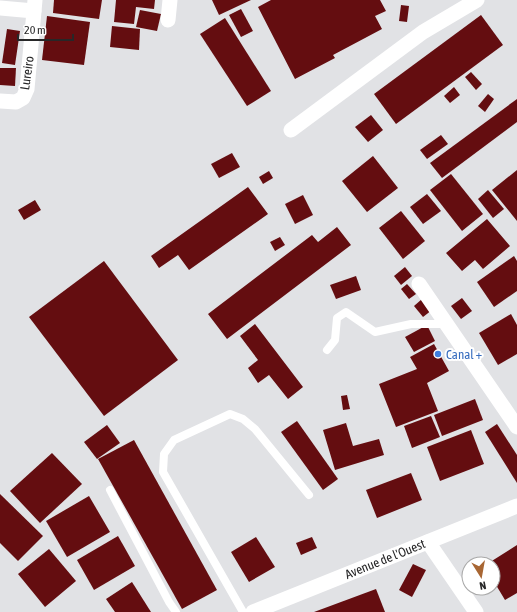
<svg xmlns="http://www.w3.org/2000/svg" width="517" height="612" viewBox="0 0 517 612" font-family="'Asap Condensed',sans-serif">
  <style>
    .building { fill: #640d10 }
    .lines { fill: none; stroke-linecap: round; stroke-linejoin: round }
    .lane { stroke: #fff; stroke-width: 8 }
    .street { stroke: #fff; stroke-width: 15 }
    .shop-dot { fill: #3f7fe0; stroke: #fff; stroke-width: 1.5 }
    .labels { text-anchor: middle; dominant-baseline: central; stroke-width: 4; stroke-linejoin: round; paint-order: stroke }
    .street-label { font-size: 13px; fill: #272728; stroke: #fff }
    .shop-label { font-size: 13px; fill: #366cbe; stroke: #fff; text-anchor: start }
  </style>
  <rect width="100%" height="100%" fill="#e1e2e5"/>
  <g class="building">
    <path d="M 54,0 L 102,0 L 99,19 L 53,13 Z"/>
    <path d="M 116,0 L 155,0 L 154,9 L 136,7 L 134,24 L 114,22 Z"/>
    <path d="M 212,0 L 251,0 L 219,15 Z"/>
    <path d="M 271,0 L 380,0 L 386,11 L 375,16 L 382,29 L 333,55 L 335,58 L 295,79 L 258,7 Z"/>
    <path d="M 401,5 L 409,6 L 407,22 L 399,21 Z"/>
    <path d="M 241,9 L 253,31 L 241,37 L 229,15 Z"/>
    <path d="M 140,10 L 161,14 L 157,31 L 136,27 Z"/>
    <path d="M 481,15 L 503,45 L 396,124 L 374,94 Z"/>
    <path d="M 47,16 L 90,22 L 84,65 L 42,60 Z"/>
    <path d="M 225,18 L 271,91 L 247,106 L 200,34 Z"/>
    <path d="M 112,26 L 140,29 L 139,50 L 110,47 Z"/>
    <path d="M 7,29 L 20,31 L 15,65 L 2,63 Z"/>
    <path d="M 0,68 L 16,68 L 15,86 L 0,85 Z"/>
    <path d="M 471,72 L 482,84 L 476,90 L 465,77 Z"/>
    <path d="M 454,87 L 460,95 L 450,103 L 444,96 Z"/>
    <path d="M 488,94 L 494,99 L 485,112 L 478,106 Z"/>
    <path d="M 517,99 L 517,122 L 442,178 L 430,163 Z"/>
    <path d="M 371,115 L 383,130 L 368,142 L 355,127 Z"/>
    <path d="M 441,135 L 448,144 L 427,159 L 420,150 Z"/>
    <path d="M 232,153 L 240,167 L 219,178 L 211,164 Z"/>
    <path d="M 373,156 L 398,188 L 367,212 L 342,181 Z"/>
    <path d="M 517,170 L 517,221 L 492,190 Z"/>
    <path d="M 269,171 L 273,178 L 263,184 L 259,177 Z"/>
    <path d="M 451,174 L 483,214 L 462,231 L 430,190 Z"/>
    <path d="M 248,187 L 268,214 L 189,270 L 178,255 L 159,268 L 151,256 Z"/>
    <path d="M 488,190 L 504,209 L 493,218 L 478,199 Z"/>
    <path d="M 427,194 L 441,211 L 423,224 L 410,207 Z"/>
    <path d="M 303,195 L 313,215 L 295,224 L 285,204 Z"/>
    <path d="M 35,200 L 41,210 L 24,220 L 18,210 Z"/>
    <path d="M 401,211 L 425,241 L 403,259 L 379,228 Z"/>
    <path d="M 487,219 L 510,246 L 483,269 L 475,260 L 462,271 L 446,253 Z"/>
    <path d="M 337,227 L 351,245 L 227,339 L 208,314 L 312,235 L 318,242 Z"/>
    <path d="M 280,237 L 285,245 L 275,251 L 270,242 Z"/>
    <path d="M 514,256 L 517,261 L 517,291 L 494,307 L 477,282 Z"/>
    <path d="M 104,261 L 178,360 L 104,416 L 29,317 Z"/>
    <path d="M 405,267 L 412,276 L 401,285 L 394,276 Z"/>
    <path d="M 356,276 L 361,290 L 336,299 L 330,285 Z"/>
    <path d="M 407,284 L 416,294 L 409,299 L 401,289 Z"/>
    <path d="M 462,298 L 472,311 L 461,319 L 451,306 Z"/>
    <path d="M 422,299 L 432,310 L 423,317 L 414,306 Z"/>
    <path d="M 511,314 L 517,325 L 517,354 L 498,365 L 479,333 Z"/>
    <path d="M 255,324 L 303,387 L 288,399 L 269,375 L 258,383 L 248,368 L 258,360 L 240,336 Z"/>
    <path d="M 427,325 L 435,341 L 414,352 L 405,337 Z"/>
    <path d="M 434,344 L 449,371 L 427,383 L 438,411 L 396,427 L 379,384 L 417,369 L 410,357 Z"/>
    <path d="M 347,395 L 350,409 L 343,410 L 341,396 Z"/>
    <path d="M 475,399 L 483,420 L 442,436 L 434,415 Z"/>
    <path d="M 431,416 L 440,437 L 412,448 L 404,426 Z"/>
    <path d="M 297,421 L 338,479 L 323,490 L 281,432 Z"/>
    <path d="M 346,423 L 353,446 L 379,439 L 384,455 L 335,470 L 323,430 Z"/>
    <path d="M 497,424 L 517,455 L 517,483 L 485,432 Z"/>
    <path d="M 107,425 L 120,443 L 97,459 L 84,442 Z"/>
    <path d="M 471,430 L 484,464 L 440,481 L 427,447 Z"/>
    <path d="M 134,440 L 217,590 L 182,609 L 98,459 Z"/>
    <path d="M 52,453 L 82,484 L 40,523 L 10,491 Z"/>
    <path d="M 411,473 L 422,500 L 377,518 L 366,490 Z"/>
    <path d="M 0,494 L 43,536 L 18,561 L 0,543 Z"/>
    <path d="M 89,496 L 110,532 L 67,557 L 46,521 Z"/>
    <path d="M 118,536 L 135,566 L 94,590 L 77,560 Z"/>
    <path d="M 256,537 L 275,567 L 249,582 L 231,552 Z"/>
    <path d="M 312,537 L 317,548 L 301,555 L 296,543 Z"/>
    <path d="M 517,545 L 517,593 L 505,600 L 493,580 L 493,564 L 487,564 Z"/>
    <path d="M 49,549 L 76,581 L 45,607 L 18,574 Z"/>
    <path d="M 413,564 L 426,570 L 412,597 L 399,590 Z"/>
    <path d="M 132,582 L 151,612 L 115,612 L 106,599 Z"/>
    <path d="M 376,589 L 385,612 L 314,612 Z"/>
  </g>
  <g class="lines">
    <g class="lane">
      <path d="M 327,350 L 335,340 L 337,318 L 346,312 L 375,332 L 411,324 L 446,324"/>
      <path d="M 110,490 L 169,602 L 176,612"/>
      <path d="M 243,612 L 163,472 L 164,454 L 174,440 L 230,414 L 243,419 L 255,429 L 309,495"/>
    </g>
    <g class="street">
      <path d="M 0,8 L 34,11"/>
      <path d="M 168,20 L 170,0"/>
      <path d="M 0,101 L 16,102 L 23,98 L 27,89 L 35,0"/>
      <path d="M 291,130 L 423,32 L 477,0"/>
      <path d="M 419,284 L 517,427"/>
      <path d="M 428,542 L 476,612"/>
      <path d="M 253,612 L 517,506"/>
    </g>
  </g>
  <circle class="shop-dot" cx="438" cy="354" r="4"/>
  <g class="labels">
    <g class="street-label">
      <text transform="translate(27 73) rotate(-82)">Lureiro</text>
      <text transform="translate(385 559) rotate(-22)">Avenue de l'Ouest</text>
    </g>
    <g class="shop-label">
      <text x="446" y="354">Canal +</text>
    </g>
  </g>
  <g transform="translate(481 576) rotate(169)"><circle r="19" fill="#ffffff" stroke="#a9a9a9"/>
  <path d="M0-3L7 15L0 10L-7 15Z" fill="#a86633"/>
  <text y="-6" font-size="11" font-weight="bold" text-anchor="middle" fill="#272728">N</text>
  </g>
  <path d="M18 34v6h55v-6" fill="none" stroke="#272728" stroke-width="2"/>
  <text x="24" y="34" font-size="12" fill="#272728" stroke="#ffffff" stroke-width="3" paint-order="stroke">20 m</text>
</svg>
